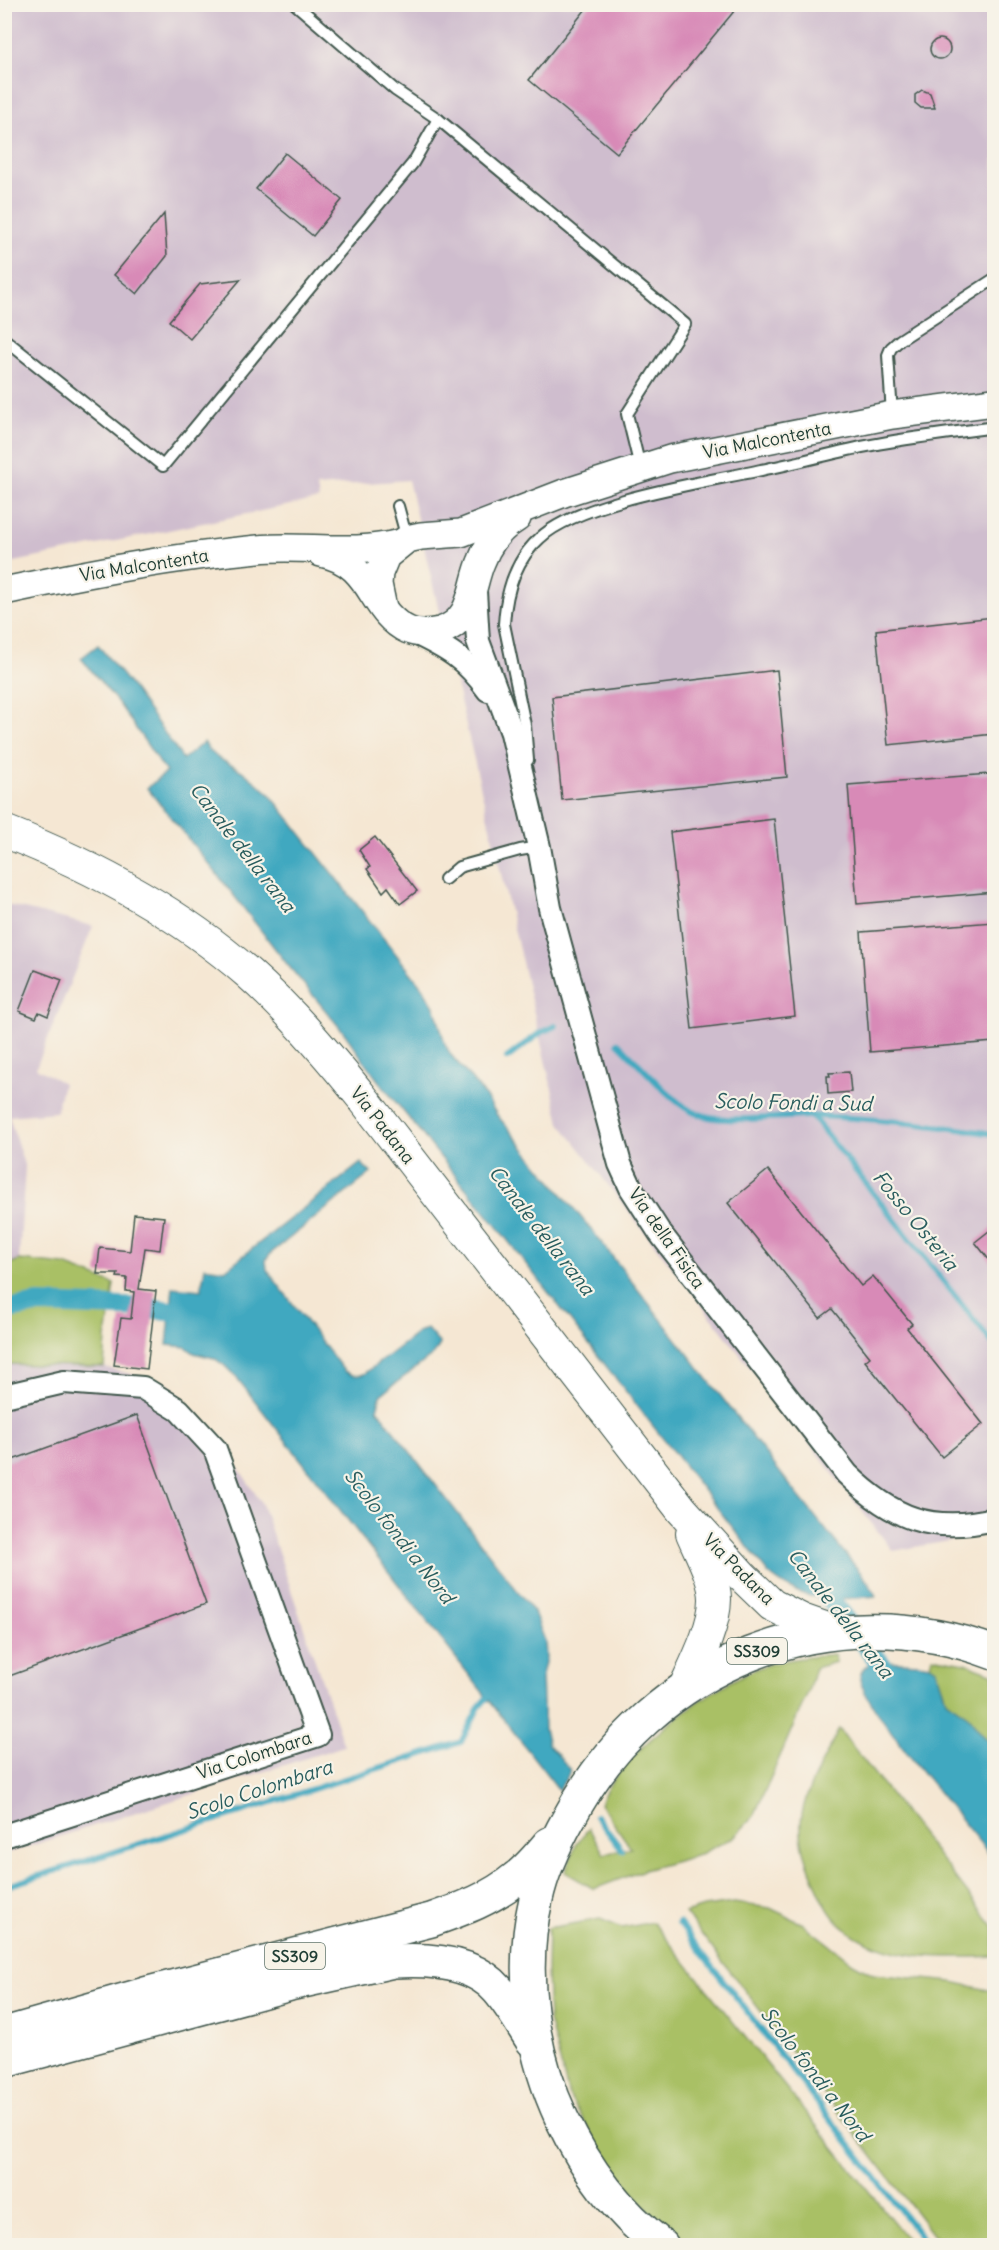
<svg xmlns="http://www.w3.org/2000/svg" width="999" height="2250" viewBox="0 0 999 2250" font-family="Delius,sans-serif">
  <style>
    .industrial { fill: #cfbdce }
    .green { fill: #a9c065; stroke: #647e4c; stroke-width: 1.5 }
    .water { fill: #40a8c0; stroke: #30727a; stroke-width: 1.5 }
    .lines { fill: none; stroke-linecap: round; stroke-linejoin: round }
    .stream { stroke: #40a8c0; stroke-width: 6 }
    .canal { stroke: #40a8c0; stroke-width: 20 }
    .building { fill: #d88ab7 }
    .service-casing { stroke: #3f564c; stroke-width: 14 }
    .minor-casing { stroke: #3f564c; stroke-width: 26 }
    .tertiary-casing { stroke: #3f564c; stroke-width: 30 }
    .secondary-casing { stroke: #3f564c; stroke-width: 34 }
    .primary-casing { stroke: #3f564c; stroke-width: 36 }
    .service { stroke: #fff; stroke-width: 10 }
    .minor { stroke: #fff; stroke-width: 22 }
    .tertiary { stroke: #fff; stroke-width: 27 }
    .secondary { stroke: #fff; stroke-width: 32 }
    .primary { stroke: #fff; stroke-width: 33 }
    .labels { text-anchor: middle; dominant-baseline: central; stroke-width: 4.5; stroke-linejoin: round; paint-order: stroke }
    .shield { fill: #f7f3e8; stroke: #60746a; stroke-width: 1.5 }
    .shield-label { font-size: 16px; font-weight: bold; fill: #1f3d34 }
    .street-label { font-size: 18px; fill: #1f3d34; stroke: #f7f3e8 }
    .water-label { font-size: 20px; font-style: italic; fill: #295d5e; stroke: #f7f3e8 }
  </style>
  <rect width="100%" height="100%" fill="#f7f3e8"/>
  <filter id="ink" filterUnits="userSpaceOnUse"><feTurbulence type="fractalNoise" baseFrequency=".0167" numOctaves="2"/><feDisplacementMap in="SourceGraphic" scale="12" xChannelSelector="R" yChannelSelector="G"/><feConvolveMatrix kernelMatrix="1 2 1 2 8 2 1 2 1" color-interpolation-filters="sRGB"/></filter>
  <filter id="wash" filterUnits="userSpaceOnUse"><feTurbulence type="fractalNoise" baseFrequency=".008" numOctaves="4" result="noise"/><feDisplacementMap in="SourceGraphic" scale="24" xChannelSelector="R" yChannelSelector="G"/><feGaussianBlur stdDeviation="1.35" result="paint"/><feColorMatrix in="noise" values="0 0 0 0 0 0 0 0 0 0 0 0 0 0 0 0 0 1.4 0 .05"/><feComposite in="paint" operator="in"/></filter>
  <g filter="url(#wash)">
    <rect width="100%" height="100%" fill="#f5e7d3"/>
    <g class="industrial">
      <path d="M 5,5 L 994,5 L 994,1533 L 893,1551 L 560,1123 L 408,480 L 317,487 L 319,499 L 5,564 Z"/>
      <path d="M 4,904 L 93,926 L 36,1068 L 63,1083 L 56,1112 L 9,1116 L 25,1168 L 19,1260 L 5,1266 Z"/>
      <path d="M 4,1364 L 104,1367 L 168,1384 L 218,1436 L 262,1504 L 344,1746 L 5,1854 Z"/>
    </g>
    <g class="green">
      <path d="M 19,1260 L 65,1265 L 114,1284 L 106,1338 L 104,1367 L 5,1364 L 5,1266 Z"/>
      <path d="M 834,1654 L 836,1662 L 815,1668 L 808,1692 L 754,1816 L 734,1837 L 699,1855 L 644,1870 L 594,1889 L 565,1872 L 577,1843 L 589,1828 L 604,1854 L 631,1848 L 600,1804 C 616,1755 721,1678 770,1664 C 791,1658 813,1657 834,1654 Z"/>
      <path d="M 932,1657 L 965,1663 L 994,1674 L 994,1749 L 966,1714 L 946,1700 L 936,1669 L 930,1665 Z"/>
      <path d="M 839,1729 L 994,1927 L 994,1956 C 943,1958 874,1962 835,1919 C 826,1908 819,1893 814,1879 C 807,1862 799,1841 801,1822 C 804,1790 825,1758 839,1729 Z"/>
      <path d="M 734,1903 L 770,1908 L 803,1924 L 853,1963 L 873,1974 L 952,1982 L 994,1991 L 994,2245 L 941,2245 L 685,1913 L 704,1907 Z"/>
      <path d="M 600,1919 L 622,1928 L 653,1922 L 912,2245 L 690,2245 L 651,2214 L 606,2160 L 569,2096 L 549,2020 L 547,1973 L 548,1928 Z"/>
    </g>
    <g class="water">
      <path d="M 98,645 L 134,690 L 183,759 L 204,742 L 209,750 L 218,758 L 242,771 L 268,792 L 422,987 L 435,1008 L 445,1044 L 451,1055 L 484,1094 L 497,1115 L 594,1233 L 793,1489 L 868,1582 L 876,1596 C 833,1600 804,1604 769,1574 L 494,1223 L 377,1079 L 345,1034 L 287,964 L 221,879 L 147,788 L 166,772 L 119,704 L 81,658 Z"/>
      <path d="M 361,1163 L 371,1173 L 270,1254 L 266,1260 L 267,1270 L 344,1371 C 351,1375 356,1377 364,1374 L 420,1331 L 427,1329 L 440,1344 L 434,1354 L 383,1393 L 380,1398 L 377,1409 L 534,1612 L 545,1641 L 546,1658 L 542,1675 L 544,1729 L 548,1744 L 571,1770 L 559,1790 L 237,1378 L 225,1366 L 214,1358 L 194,1353 L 186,1347 L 167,1345 L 173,1287 L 201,1290 L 205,1267 L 225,1270 Z"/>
      <path d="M 884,1661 L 918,1663 L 930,1665 L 936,1669 L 946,1700 L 966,1714 L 994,1749 L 994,1860 C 974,1834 858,1700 860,1678 C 861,1665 873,1663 884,1661 Z"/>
    </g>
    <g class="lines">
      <g class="stream">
        <path d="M 618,1043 C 637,1061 670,1100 691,1111 C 722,1127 778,1115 813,1116 C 874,1118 934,1125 994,1134"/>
        <path d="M 507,1058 L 540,1033 L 555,1026"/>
        <path d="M 812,1116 L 994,1345"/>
        <path d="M 596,1816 L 622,1850"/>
        <path d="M 4,1887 L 461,1742 L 479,1707 L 491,1693"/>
        <path d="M 679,1923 L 928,2246"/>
      </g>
      <g class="canal">
        <path d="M 4,1310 L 38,1304 L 149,1308 L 197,1315"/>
        <path d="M 815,1580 L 895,1682"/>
      </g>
    </g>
    <g id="blocks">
      <g class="building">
        <path d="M 590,4 L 740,4 L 617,153 L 529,80 Z"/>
        <circle cx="940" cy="49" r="10"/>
        <path d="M 922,90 L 930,93 L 935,108 L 921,108 L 915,103 L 915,95 Z"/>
        <path d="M 285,153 L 342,200 L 313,236 L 256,189 Z"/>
        <path d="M 164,214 L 167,256 L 137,294 L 114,275 Z"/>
        <path d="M 241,279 L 190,339 L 169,321 L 200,284 Z"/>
        <path d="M 994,617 L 994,734 L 888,745 L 876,630 Z"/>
        <path d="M 777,670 L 787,777 L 562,800 L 552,697 Z"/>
        <path d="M 989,774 L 994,840 L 994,892 L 857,904 L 848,785 Z"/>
        <path d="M 774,819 L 795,1016 L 692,1029 L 670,832 Z"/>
        <path d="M 375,837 L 417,891 L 400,904 L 388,887 L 383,892 L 367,869 L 370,867 L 359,850 Z"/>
        <path d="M 994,922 L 994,1042 L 870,1052 L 861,932 Z"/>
        <path d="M 35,970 L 62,980 L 48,1016 L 39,1012 L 36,1018 L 19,1011 Z"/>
        <path d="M 849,1072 L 851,1092 L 828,1094 L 827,1076 L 830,1076 L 829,1073 Z"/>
        <path d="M 768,1170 L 861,1286 L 873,1276 L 912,1324 L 907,1328 L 983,1424 L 942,1457 L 865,1361 L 870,1357 L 832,1309 L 820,1318 L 728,1203 Z"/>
        <path d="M 134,1214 L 164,1217 L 160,1250 L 145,1248 L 139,1289 L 156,1291 L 147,1369 L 114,1365 L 121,1318 L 131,1319 L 134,1292 L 126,1291 L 127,1278 L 117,1277 L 118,1274 L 97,1274 L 100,1248 L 130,1251 Z"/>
        <path d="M 994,1227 L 994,1266 L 975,1242 Z"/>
        <path d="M 137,1415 L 206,1604 L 4,1678 L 4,1463 Z"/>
      </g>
    </g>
  </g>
  <g filter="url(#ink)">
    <use href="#blocks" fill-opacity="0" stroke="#3f564c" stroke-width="1.5"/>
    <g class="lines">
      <defs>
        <g id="service">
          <path d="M 295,4 L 395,90 L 438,119 L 685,324 L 627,414 L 640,467"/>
          <path d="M 4,339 L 163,466 L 413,163 L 438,119"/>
          <path d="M 892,414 L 888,355 L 891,348 L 900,340 L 994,279"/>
          <path d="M 398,506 L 407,539"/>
          <path d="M 528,760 L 525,725 L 504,624 C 506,591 515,560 540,538 C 579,501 706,482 761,470 C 798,463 835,452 872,445 C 913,437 954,433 994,427"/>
          <path d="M 445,879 L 459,867 L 520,850 L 539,847"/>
        </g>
        <g id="minor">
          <path d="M 475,591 L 478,641 L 512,733 L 539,847 L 550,908 L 620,1164 L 631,1188 L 660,1233 L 847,1474 C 892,1518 931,1534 994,1519"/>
          <path d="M 413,632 C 447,648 466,659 488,690"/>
          <path d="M 4,1396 L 64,1382 L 143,1388 L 179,1410 L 215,1449 L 318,1735 L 4,1836"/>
        </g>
        <g id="tertiary">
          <path d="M 321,553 C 374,563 369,612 408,630 C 417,634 430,633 440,631 C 474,621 470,586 482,560 C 489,542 500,528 517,518"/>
          <path d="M 4,591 C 89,573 172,557 258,549 C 305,545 354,555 400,543"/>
          <path d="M 383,608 L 378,584 L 379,573 L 386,556 L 407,539 L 421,536 L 461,533 L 564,493 L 670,459 L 892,415 L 994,402"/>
        </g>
        <g id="secondary">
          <path d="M 4,831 C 93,866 176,910 248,973 C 291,1011 329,1056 365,1101 L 682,1510 L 742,1576 L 772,1605 L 802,1620 L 836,1632"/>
          <path d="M 685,1687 C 696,1663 715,1626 715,1599 C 715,1579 700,1552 692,1533"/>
        </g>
        <g id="primary">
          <path d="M 4,2034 L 145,1994 L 431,1920 C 462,1909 491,1899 516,1878 C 528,1869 539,1856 549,1844"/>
          <path d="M 4,2061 L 290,1984 L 394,1961 C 428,1959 474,1961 498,1990 C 511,2005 521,2023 532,2040"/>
          <path d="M 662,2246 C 619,2213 585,2168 562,2119 C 531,2053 519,1972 536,1899 C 542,1871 555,1843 569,1818 C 650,1663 830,1591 994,1653"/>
        </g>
      </defs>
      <use href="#service" class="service-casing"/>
      <use href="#minor" class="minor-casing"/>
      <use href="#tertiary" class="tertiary-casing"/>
      <use href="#secondary" class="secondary-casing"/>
      <use href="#primary" class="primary-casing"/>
      <use href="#service" class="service"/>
      <use href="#minor" class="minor"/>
      <use href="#tertiary" class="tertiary"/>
      <use href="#secondary" class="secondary"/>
      <use href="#primary" class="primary"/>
    </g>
  </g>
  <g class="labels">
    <g class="shield">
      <rect x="727" y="1638" width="60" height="26" rx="4.5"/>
      <rect x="265" y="1943" width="60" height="26" rx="4.5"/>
    </g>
    <g class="shield-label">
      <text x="757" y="1651">SS309</text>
      <text x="295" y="1956">SS309</text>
    </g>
    <g class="street-label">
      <text transform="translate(767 440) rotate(-11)">Via Malcontenta</text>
      <text transform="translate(144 565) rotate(-9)">Via Malcontenta</text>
      <text transform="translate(383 1125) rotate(52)">Via Padana</text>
      <text transform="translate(667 1238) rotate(55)">Via della Fisica</text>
      <text transform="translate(739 1569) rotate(45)">Via Padana</text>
      <text transform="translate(254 1755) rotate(-18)">Via Colombara</text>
    </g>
    <g class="water-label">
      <text transform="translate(243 847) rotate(52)">Canale della rana</text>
      <text transform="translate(793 1102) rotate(1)">Scolo Fondi a Sud</text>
      <text transform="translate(916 1220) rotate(51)">Fosso Osteria</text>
      <text transform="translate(542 1230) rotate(52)">Canale della rana</text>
      <text transform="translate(400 1536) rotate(52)">Scolo fondi a Nord</text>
      <text transform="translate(841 1613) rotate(52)">Canale della rana</text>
      <text transform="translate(259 1789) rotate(-18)">Scolo Colombara</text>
      <text transform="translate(816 2074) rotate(52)">Scolo fondi a Nord</text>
    </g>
  </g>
  <rect width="999" height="2250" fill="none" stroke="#f7f3e8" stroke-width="24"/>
</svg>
